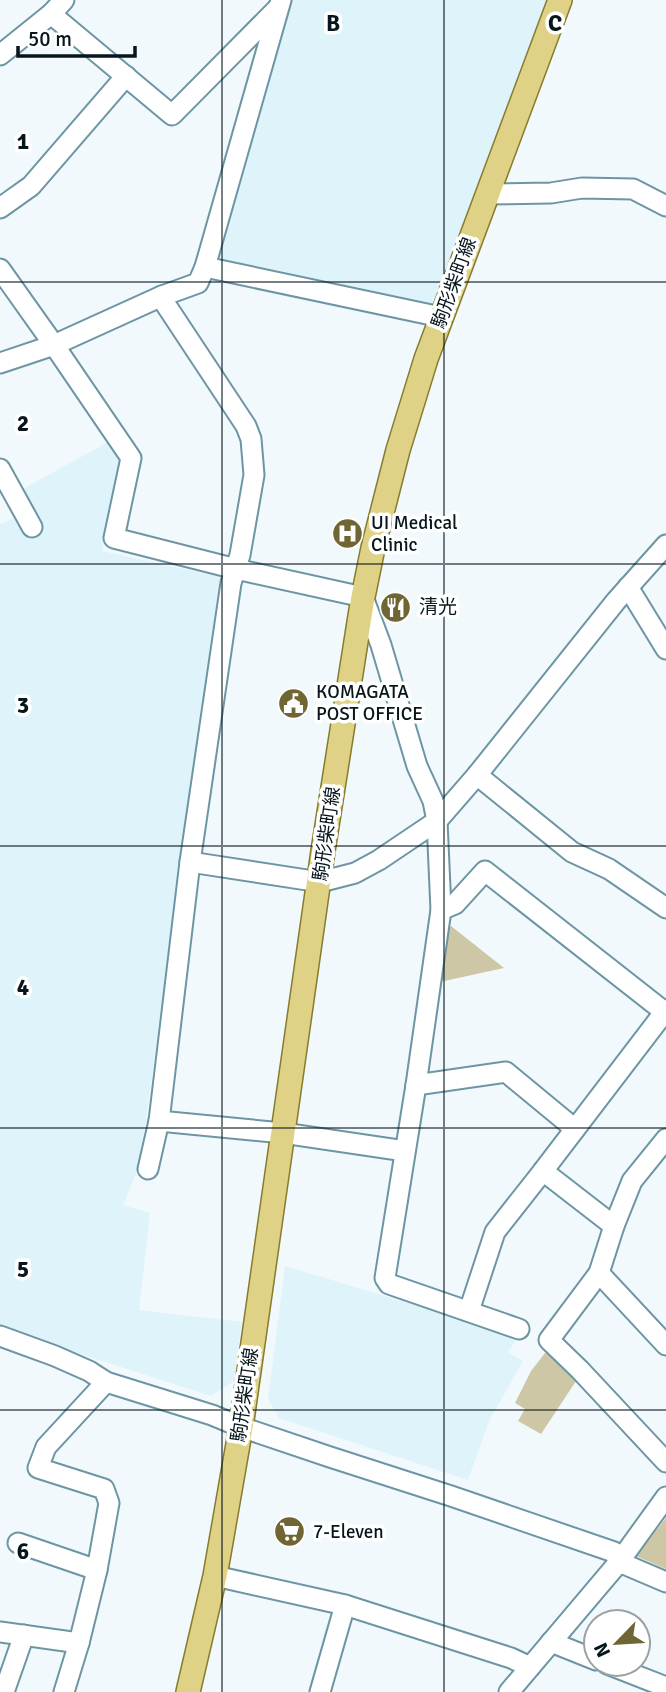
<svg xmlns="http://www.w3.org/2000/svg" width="666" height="1692" viewBox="0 0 666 1692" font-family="Signika,'Noto Sans JP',sans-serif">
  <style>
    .built { fill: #dff3fb }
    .green { fill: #cec7a5 }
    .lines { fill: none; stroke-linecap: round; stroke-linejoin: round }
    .minor-casing { stroke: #6d95a4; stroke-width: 23 }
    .major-casing { stroke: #857c2d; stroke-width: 26 }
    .minor { stroke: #fff; stroke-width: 19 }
    .major { stroke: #dfd186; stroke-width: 23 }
    .grid { fill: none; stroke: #06161c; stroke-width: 2; stroke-opacity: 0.55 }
    .labels { text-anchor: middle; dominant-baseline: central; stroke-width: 7; stroke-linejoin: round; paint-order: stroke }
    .street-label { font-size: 19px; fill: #06161c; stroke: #fff }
    .poi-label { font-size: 19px; fill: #06161c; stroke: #fff; text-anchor: start }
    .grid-label { font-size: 23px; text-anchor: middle; font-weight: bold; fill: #06161c; stroke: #fff; stroke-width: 7; stroke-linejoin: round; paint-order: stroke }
  </style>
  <rect width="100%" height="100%" fill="#f1f9fd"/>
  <g class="built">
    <path d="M 285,0 L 548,0 L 433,306 L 226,266 L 214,247 Z"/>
    <path d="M 110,441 L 121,463 L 102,551 L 220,577 L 224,585 L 191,775 L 146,1121 L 137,1171 L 123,1205 L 150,1213 L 139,1310 L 242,1322 L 234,1381 L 211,1396 L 0,1328 L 0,524 L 31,512 L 19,491 Z"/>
    <path d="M 285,1266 L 519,1336 L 508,1352 L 523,1361 L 489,1421 L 468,1480 L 279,1418 L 268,1399 Z"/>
  </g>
  <g class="green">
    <path d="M 451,926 L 504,968 L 435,983 L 443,932 Z"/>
    <path d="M 554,1352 L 578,1378 L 541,1434 L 518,1421 L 525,1409 L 515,1403 L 531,1371 L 545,1353 Z"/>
    <path d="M 666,1518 L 666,1569 L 636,1556 Z"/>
  </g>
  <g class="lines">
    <defs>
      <g id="minor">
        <path d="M 51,14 L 172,115 L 277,9"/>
        <path d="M 0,55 L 51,14 L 64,0"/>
        <path d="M 487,194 L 551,193 L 582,188 L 633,189 L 666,206"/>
        <path d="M 0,208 L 31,186 L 126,76"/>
        <path d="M 205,267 L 441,317"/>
        <path d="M 0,269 L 54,345 L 131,458 L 114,538 L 236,569 L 363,597 L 381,645 L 417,766 L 433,801 L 437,821 L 441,910 L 416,1085 L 385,1278 L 389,1284 L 519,1329"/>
        <path d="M 0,363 L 54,345 L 162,296 L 198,283 L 205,267 L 281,0"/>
        <path d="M 0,469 L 32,527"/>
        <path d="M 628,587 L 666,649"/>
        <path d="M 477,775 L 572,852 L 609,869 L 666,908"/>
        <path d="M 190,862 L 320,882 L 355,873 L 379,860 L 437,821 L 477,775 L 616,601 L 666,545"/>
        <path d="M 441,910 L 455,904 L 485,871 L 666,1013"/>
        <path d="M 416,1085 L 506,1072 L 575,1129"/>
        <path d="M 159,1121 L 283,1133 L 405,1151"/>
        <path d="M 666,1139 L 632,1181 L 614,1226 L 599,1273 L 549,1340 L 580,1370 L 666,1462"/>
        <path d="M 148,1169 L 159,1121 L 190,862 L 231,583 L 240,555 L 254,475 L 251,439 L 246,426 L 166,305 L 162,296"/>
        <path d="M 543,1171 L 666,1010"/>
        <path d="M 599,1273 L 666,1345"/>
        <path d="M 469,1311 L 495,1232 L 543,1171 L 614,1226"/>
        <path d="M 0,1336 L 55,1356 L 89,1371 L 106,1382 L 212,1415 L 241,1427 L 330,1457 L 451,1496 L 614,1552 L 619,1562 L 666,1582"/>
        <path d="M 18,1543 L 97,1570"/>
        <path d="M 215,1576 L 345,1605 L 511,1658 L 530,1667"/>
        <path d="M 0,1632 L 79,1643 L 64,1692"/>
        <path d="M 551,1642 L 596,1660"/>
        <path d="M 79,1643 L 97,1570 L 109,1503 L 104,1489 L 38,1468 L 46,1447 L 106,1382"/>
        <path d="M 607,1664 L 666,1687"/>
        <path d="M 4,1692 L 24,1635"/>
        <path d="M 320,1692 L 345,1605"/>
        <path d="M 509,1692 L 619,1562 L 666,1497"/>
      </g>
      <path id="major" d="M 188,1692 L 215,1576 L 241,1427 L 323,851 L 363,597 L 373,548 L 398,450 L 426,359 L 560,0"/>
    </defs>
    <use href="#minor" class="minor-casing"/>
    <use href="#major" class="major-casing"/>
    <use href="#minor" class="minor"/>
    <use href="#major" class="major"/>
  </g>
  <path class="grid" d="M 222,0 L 222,1692M 444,0 L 444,1692M 0,282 L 666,282M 0,564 L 666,564M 0,846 L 666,846M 0,1128 L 666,1128M 0,1410 L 666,1410"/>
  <defs>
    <symbol id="hospital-disc" viewBox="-11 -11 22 22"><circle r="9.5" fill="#706633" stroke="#fff"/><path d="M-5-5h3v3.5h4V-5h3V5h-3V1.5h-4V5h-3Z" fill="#fff"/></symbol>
    <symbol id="restaurant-disc" viewBox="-11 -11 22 22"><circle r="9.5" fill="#706633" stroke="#fff"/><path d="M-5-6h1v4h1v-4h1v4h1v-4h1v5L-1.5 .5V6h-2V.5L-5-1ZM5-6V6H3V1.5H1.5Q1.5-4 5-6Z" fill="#fff"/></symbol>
    <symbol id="civic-disc" viewBox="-11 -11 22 22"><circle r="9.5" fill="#706633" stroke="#fff"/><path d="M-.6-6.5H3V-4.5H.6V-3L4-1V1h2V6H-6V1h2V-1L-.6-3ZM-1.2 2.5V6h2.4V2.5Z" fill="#fff"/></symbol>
    <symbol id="supermarket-disc" viewBox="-11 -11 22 22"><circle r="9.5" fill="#706633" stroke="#fff"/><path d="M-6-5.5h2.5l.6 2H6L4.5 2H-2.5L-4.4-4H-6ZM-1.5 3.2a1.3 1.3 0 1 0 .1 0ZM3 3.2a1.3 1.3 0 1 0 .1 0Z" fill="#fff"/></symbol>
  </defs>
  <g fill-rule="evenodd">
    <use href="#hospital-disc" x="330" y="516" width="35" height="35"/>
    <use href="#restaurant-disc" x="378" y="590" width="35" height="35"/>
    <use href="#civic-disc" x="276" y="686" width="35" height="35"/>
    <use href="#supermarket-disc" x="272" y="1514" width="35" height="35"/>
  </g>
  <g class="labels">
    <g class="street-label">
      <text transform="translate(454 283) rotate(-70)">駒形柴町線</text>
      <text transform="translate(327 834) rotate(-82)">駒形柴町線</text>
      <text transform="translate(245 1395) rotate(-82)">駒形柴町線</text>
    </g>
    <g class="poi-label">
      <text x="371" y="523">UI Medical<tspan x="371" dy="22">Clinic</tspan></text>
      <text x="419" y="607">清光</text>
      <text x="316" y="692">KOMAGATA<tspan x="316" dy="22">POST OFFICE</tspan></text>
      <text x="313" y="1532">7-Eleven</text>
    </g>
  </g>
  <g class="grid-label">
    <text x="333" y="31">B</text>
    <text x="555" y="31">C</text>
    <text x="23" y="149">1</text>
    <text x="23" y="431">2</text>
    <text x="23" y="713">3</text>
    <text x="23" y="995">4</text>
    <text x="23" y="1277">5</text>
    <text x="23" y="1559">6</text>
  </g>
  <g transform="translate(617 1643) rotate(245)"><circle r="33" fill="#ffffff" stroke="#9ba2a4" stroke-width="2"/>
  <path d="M0-5L12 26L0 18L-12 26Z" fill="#706633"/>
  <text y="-10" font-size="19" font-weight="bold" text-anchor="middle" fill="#06161c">N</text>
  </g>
  <path d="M18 46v10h117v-10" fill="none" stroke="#06161c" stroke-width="3.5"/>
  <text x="28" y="46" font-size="21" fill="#06161c" stroke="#ffffff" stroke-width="5" paint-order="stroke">50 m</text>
</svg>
